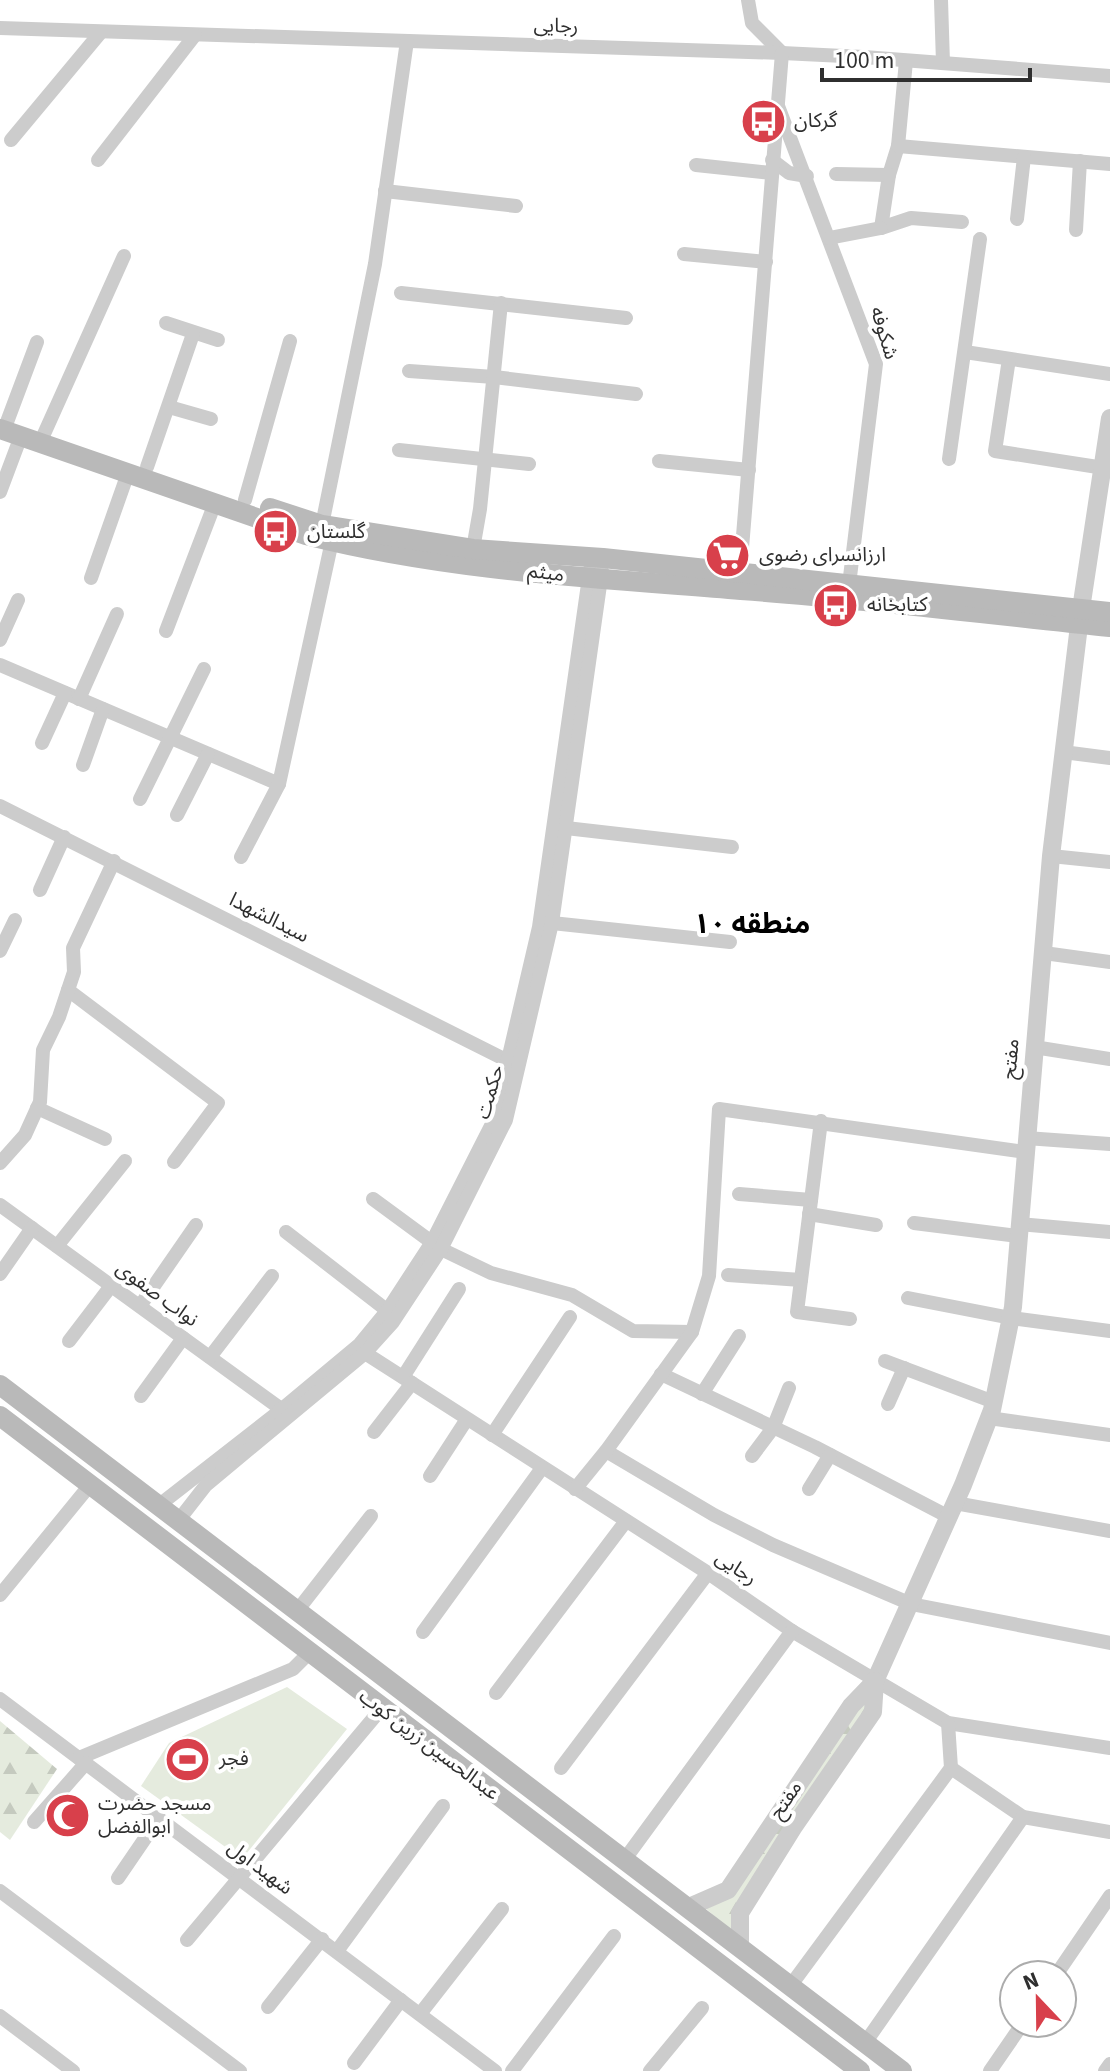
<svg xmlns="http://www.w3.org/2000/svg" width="1110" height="2071" viewBox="0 0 1110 2071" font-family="'Source Sans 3','Noto Sans Arabic',sans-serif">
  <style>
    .green { fill: #e5ebde }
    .forest { fill: url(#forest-firs) }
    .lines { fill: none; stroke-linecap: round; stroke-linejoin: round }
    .minor { stroke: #ccc; stroke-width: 14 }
    .tertiary { stroke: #ccc; stroke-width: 18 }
    .secondary { stroke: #b9b9b9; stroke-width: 20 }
    .labels { text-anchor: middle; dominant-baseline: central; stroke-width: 8; stroke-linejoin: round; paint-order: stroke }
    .street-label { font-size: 20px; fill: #2f2f2f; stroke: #fff }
    .poi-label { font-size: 20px; fill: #2f2f2f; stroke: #fff; text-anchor: start }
    .district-label { font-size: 28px; font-weight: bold; fill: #000; stroke: #fff }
  </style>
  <defs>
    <pattern id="forest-firs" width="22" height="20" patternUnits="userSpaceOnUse" patternTransform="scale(2)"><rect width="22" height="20" fill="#e5ebde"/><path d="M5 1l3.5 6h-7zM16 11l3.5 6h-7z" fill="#c5cabf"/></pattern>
  </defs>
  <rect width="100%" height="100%" fill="#fff"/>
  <path class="green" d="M 287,1687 L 347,1729 L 242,1859 L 141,1786 L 169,1743 Z"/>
  <g class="forest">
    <path d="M 869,1693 L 869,1710 L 732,1932 L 704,1907 Z"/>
    <path d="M 0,1721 L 57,1769 L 10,1840 L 0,1832 Z"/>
  </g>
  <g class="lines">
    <g class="minor">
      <path d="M 748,0 L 752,23 L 782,53"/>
      <path d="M 941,0 L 943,63"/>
      <path d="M 0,28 L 782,53 L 864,57 L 1110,76"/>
      <path d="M 906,61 L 898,146 L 889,175 L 881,228 L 911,218 L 962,222"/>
      <path d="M 778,106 L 876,364 L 849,585"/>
      <path d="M 11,140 L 101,32"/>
      <path d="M 898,146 L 1110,164"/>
      <path d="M 98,160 L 195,35"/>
      <path d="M 772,160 L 789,173 L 807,176"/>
      <path d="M 696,165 L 771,173"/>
      <path d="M 836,174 L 889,175"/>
      <path d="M 385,191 L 516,206"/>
      <path d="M 1017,219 L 1024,157"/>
      <path d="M 1076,230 L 1080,161"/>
      <path d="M 829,238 L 881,228"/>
      <path d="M 684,254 L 766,262"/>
      <path d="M 401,293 L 626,318"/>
      <path d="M 166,323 L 218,340"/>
      <path d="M 965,352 L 1110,374"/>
      <path d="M 1009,359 L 995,451 L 1104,468"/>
      <path d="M 409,371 L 494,377 L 636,394"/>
      <path d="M 169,407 L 211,419"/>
      <path d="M 7,422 L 37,342"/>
      <path d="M 44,434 L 124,256"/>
      <path d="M 399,450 L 529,464"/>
      <path d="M 949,459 L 980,239"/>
      <path d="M 659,461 L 749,470"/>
      <path d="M 147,467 L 193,334"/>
      <path d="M 0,492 L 21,436"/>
      <path d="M 245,500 L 290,341"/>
      <path d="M 322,525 L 375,264 L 407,41"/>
      <path d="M 473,549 L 480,509 L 501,303"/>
      <path d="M 740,573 L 782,53"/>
      <path d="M 91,578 L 128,473"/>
      <path d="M 166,631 L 215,503"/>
      <path d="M 0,640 L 18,600"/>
      <path d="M 0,665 L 279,784"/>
      <path d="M 79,699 L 117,614"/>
      <path d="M 42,743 L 65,693"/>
      <path d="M 1063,752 L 1110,758"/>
      <path d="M 83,765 L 103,709"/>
      <path d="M 140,799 L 204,669"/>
      <path d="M 0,806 L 514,1064"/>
      <path d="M 177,815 L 208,754"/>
      <path d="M 566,828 L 732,847"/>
      <path d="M 1051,856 L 1110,862"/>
      <path d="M 241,857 L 279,784 L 332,541"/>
      <path d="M 40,890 L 64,837"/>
      <path d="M 552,923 L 730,942"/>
      <path d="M 0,951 L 15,920"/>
      <path d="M 1044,953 L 1110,962"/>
      <path d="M 68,990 L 218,1103 L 174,1162"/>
      <path d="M 1034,1047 L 1110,1059"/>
      <path d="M 37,1108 L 105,1139"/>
      <path d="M 821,1121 L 797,1312 L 850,1319"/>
      <path d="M 1026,1138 L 1110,1144"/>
      <path d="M 0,1163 L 25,1135 L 40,1102 L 43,1050 L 59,1017 L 74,972 L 73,948 L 114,861"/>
      <path d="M 739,1194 L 811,1200"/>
      <path d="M 373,1199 L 441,1249 L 491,1273 L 572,1295 L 633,1331 L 692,1332"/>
      <path d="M 0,1205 L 288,1414"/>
      <path d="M 809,1214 L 876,1225"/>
      <path d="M 914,1223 L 1018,1236"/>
      <path d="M 1019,1224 L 1110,1232"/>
      <path d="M 286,1232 L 393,1315"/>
      <path d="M 57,1246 L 125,1161"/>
      <path d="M 0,1274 L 32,1228"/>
      <path d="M 728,1275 L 801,1280"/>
      <path d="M 908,1298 L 1011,1318 L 1110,1331"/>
      <path d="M 140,1306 L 196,1225"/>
      <path d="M 69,1341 L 111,1286"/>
      <path d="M 365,1353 L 708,1573 L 792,1631 L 948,1723 L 1110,1748"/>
      <path d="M 210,1357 L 272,1276"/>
      <path d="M 885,1361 L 994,1402"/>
      <path d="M 661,1374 L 815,1447 L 949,1517"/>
      <path d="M 403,1377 L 459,1289"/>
      <path d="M 702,1394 L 739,1336"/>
      <path d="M 141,1396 L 183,1338"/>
      <path d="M 888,1404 L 904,1368"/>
      <path d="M 989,1418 L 1110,1435"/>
      <path d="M 374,1432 L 412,1383"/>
      <path d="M 492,1435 L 570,1317"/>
      <path d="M 606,1451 L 714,1515 L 773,1545 L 911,1604 L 1110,1643"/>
      <path d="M 752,1456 L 773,1428 L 789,1388"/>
      <path d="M 430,1476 L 467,1419"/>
      <path d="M 575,1489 L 606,1451 L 692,1332 L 709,1276 L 719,1109 L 1025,1152"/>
      <path d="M 809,1489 L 830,1455"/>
      <path d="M 955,1503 L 1110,1531"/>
      <path d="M 158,1506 L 281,1410 L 359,1345 L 387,1311 L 432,1242 L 494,1120 L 539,927 L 590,570"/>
      <path d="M 178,1521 L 206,1485 L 365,1353 L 393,1322 L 441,1249 L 506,1120 L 552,923 L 602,571"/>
      <path d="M 0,1595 L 90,1485"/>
      <path d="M 297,1611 L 371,1516"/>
      <path d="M 423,1632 L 542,1468"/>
      <path d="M 496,1693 L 626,1521"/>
      <path d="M 0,1699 L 495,2071"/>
      <path d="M 79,1758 L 293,1669 L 309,1653"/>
      <path d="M 561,1768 L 708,1573"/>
      <path d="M 951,1768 L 1023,1817 L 1110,1832"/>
      <path d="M 34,1822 L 86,1763"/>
      <path d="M 625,1859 L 792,1631"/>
      <path d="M 118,1878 L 159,1818"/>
      <path d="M 0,1891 L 240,2071"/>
      <path d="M 187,1940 L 382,1708"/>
      <path d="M 337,1951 L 443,1806"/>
      <path d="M 1056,1975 L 1110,1896"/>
      <path d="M 791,1985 L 951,1768 L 948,1723"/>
      <path d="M 268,2007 L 322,1939"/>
      <path d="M 420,2014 L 502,1909"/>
      <path d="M 0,2016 L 73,2071"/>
      <path d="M 865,2043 L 1023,1817"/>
      <path d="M 354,2063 L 401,2000"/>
      <path d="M 512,2071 L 614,1936"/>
      <path d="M 650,2071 L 702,2008"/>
      <path d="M 990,2071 L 1023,2023"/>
      <path d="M 1105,2071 L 1110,2064"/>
    </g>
    <g class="tertiary">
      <path d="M 875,1681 L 963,1485 L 992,1410 L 1013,1307 L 1051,856 L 1081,609 L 1110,418"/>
      <path d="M 689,1907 L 728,1890 L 851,1706 L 875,1681 L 873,1712 L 793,1828 L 740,1913 L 740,1947"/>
    </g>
    <g class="secondary">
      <path d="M 0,429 L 306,535 C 448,571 596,578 741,590 C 864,599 987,614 1110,627"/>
      <path d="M 270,508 L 322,525 L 473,549 L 603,558 L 1110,612"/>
      <path d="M 0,1385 L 902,2071"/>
      <path d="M 0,1416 L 860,2071"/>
    </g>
  </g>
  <defs>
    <symbol id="bus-disc" viewBox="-11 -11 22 22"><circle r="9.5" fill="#d8404b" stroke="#fff"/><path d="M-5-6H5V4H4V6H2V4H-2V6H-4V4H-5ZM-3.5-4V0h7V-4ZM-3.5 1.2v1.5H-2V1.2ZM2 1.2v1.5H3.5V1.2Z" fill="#fff"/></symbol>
    <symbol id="supermarket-disc" viewBox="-11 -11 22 22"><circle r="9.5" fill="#d8404b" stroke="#fff"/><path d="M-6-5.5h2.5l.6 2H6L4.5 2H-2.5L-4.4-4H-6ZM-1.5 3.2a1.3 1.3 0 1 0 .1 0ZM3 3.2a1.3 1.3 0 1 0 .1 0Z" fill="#fff"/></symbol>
    <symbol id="stadium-disc" viewBox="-11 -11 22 22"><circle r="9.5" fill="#d8404b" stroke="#fff"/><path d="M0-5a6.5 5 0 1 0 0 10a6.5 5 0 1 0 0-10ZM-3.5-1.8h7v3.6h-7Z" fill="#fff"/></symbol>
    <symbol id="mosque-disc" viewBox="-11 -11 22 22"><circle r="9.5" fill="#d8404b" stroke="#fff"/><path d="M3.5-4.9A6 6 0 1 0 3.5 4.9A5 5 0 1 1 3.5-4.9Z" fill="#fff"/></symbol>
  </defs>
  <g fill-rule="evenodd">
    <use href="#bus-disc" x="738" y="96" width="51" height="51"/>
    <use href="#bus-disc" x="250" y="506" width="51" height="51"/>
    <use href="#supermarket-disc" x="702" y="530" width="51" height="51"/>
    <use href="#bus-disc" x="810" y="580" width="51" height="51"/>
    <use href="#stadium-disc" x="162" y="1734" width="51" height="51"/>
    <use href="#mosque-disc" x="42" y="1790" width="51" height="51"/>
  </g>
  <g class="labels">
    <g class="street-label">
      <text transform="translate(556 26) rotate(2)">رجایی</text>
      <text transform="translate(884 333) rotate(73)">شکوفه</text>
      <text transform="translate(546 573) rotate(7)">میثم</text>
      <text transform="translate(269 918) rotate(27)">سیدالشهدا</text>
      <text transform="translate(1011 1059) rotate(-85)">مفتح</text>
      <text transform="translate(490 1092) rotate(-74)">حکمت</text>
      <text transform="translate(157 1294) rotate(36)">نواب صفوی</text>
      <text transform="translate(736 1568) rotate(34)">رجایی</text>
      <text transform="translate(429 1745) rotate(37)">عبدالحسین زرین کوب</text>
      <text transform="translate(786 1800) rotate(-56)">مفتح</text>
      <text transform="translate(260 1868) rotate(37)">شهید اول</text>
    </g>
    <g class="poi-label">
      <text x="794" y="121">گرکان</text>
      <text x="307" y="532">گلستان</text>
      <text x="759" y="555">ارزانسرای رضوی</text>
      <text x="867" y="605">کتابخانه</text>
      <text x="219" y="1759">فجر</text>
      <text x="98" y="1804">مسجد حضرت<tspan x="98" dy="23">ابوالفضل</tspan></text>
    </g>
    <g class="district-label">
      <text x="752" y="924">منطقه ۱۰</text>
    </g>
  </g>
  <g transform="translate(1038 1999) rotate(338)"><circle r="38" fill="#ffffff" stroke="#acacac" stroke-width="2"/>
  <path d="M0-6L14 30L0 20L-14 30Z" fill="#d8404b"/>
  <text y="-12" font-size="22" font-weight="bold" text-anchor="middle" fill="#2f2f2f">N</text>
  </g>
  <path d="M822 68v12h208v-12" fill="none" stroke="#2f2f2f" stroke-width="4"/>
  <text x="834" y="68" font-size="24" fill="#2f2f2f" stroke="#ffffff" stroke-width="6" paint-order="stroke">100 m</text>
</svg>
